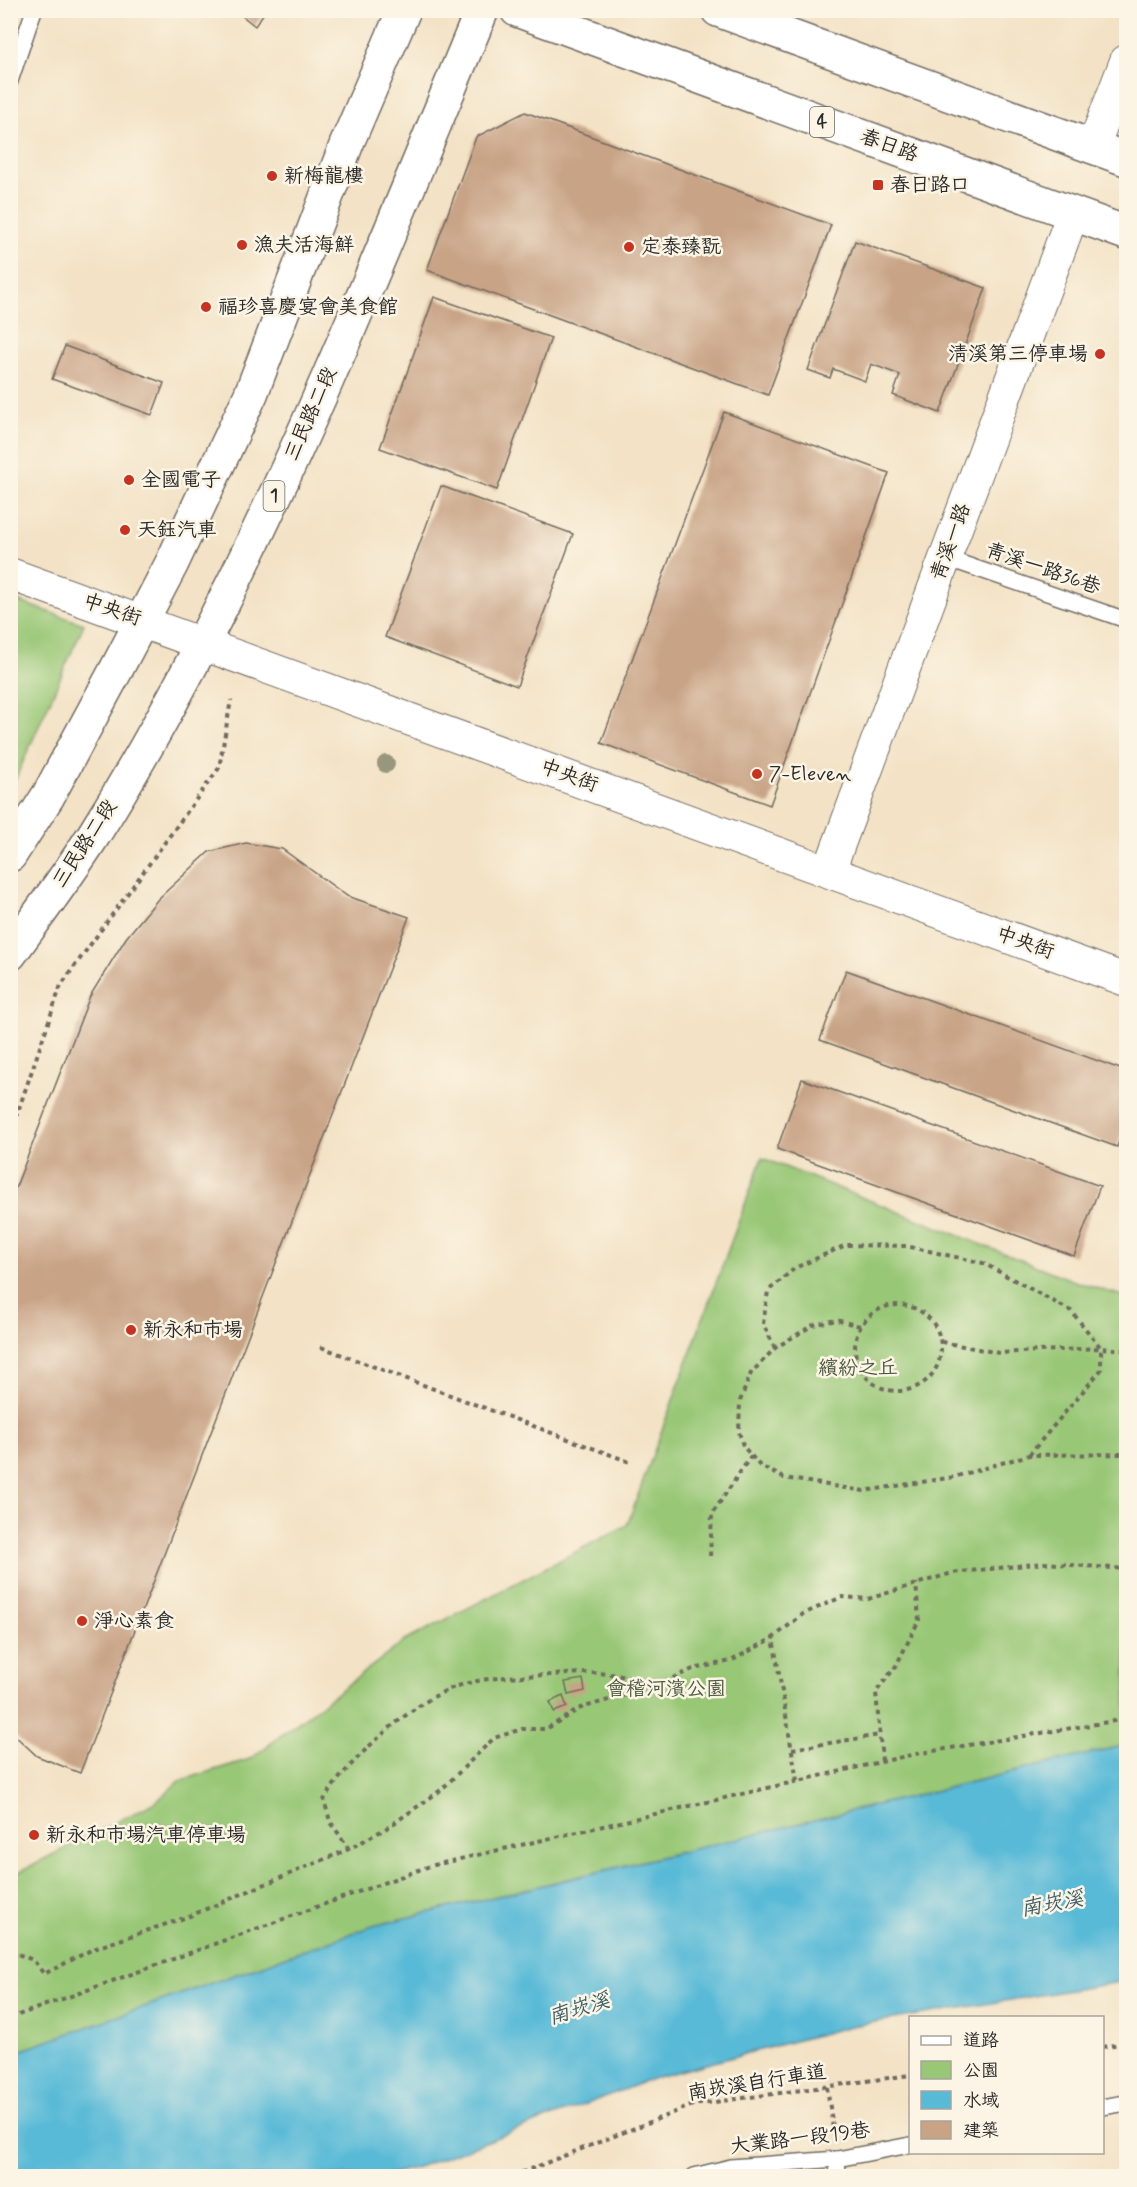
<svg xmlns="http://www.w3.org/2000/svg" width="1137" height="2187" viewBox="0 0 1137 2187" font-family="Mynerve,'LXGW WenKai TC',sans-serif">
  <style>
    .green { fill: #98c776; stroke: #627950; stroke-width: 1.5 }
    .water { fill: #59bad7; stroke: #427281; stroke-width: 1.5 }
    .building { fill: #c8a385 }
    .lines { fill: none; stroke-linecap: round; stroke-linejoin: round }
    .service-casing { stroke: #716b61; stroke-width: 18 }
    .minor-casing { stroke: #716b61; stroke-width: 34 }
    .primary-casing { stroke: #716b61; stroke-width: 36 }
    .path { stroke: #716b61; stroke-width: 4; stroke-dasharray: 4.5 4.5; stroke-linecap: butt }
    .service { stroke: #fff; stroke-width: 15 }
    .minor { stroke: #fff; stroke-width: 32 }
    .primary { stroke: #fff; stroke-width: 33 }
    .tree { fill: #97977d }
    .poi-dot { fill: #c8321e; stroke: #fcf5e5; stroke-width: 2 }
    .labels { text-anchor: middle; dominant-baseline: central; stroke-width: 5; stroke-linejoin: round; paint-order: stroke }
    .shield { fill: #fcf5e5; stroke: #6a6863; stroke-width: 1.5 }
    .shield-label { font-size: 18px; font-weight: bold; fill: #2b2b2b }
    .street-label { font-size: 20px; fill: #2b2b2b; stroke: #fcf5e5 }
    .poi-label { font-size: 20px; fill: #2b2b2b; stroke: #fcf5e5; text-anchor: start }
    .park-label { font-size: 20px; fill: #4c5a42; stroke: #fcf5e5 }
    .water-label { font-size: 21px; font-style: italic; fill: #3b5d67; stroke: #fcf5e5 }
  </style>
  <rect width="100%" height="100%" fill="#fcf5e5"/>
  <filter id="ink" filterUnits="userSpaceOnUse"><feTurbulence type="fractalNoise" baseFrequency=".0167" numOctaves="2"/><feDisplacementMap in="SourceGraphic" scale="12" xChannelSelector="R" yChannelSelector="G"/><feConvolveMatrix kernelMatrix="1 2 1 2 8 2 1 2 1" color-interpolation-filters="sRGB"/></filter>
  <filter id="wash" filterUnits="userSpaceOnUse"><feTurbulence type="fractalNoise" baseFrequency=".008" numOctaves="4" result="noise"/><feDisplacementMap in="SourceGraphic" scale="24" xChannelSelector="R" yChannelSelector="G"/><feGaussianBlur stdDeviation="1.35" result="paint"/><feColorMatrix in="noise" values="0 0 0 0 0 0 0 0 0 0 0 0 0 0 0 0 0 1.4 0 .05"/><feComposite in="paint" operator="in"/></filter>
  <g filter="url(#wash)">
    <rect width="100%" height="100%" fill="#f3e2c5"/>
    <g class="green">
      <path d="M 11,599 L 84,624 L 11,789 L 10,599 Z"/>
      <path d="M 762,1158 L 1077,1282 L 1126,1297 L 1126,1745 L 373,1926 L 11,2054 L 11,1876 L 156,1802 L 179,1781 L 250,1759 L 405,1641 L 627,1525 Z"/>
    </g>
    <path class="water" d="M 1126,1745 L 1126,1981 L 851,2026 L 657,2077 L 424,2165 L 384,2176 L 11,2176 L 11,2054 L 373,1926 Z"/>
    <g id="blocks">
      <g class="building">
        <path d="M 235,10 L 266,10 L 255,26 Z"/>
        <path d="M 525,112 L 831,225 L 768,395 L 427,270 L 476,137 Z"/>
        <path d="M 855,241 L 986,288 L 940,413 L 893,395 L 900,375 L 871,364 L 865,381 L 833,369 L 830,378 L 808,370 Z"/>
        <path d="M 434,297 L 551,338 L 497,490 L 380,448 Z"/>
        <path d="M 65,346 L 164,383 L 152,415 L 52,379 Z"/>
        <path d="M 724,412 L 889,473 L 770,805 L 601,743 Z"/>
        <path d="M 441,486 L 573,534 L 517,686 L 385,637 Z"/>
        <path d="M 246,843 L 282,849 L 347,896 L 409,917 L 80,1773 L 37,1756 L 10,1731 L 10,1202 L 90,996 L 126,938 L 158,899 L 209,852 Z"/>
        <path d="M 846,970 L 1126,1071 L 1126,1122 L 1117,1147 L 820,1040 Z"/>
        <path d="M 802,1079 L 1100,1186 L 1074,1256 L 777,1149 Z"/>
        <path d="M 583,1679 L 585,1691 L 568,1695 L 565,1682 Z"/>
        <path d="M 563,1696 L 567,1707 L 554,1712 L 550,1702 Z"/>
      </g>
    </g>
  </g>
  <g filter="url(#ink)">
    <use href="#blocks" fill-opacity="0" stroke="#716b61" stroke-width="1.5"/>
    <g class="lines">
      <defs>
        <g id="service">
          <path d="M 10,81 L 34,10"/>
          <path d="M 946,558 L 1126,620"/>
          <path d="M 1102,2107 L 1126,2103"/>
          <path d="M 837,2159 L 838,2176"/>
          <path d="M 694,2176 L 731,2167 L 837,2159 L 910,2145"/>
        </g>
        <g id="minor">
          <path d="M 1093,147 L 1126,61"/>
          <path d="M 10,574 L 1126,980"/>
          <path d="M 829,871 L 1073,213"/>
        </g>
        <g id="primary">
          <path d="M 517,10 L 1126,233"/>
          <path d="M 718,10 L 1126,159"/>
          <path d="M 10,855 L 48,796 L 116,670 L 172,563 L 251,394 L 347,143 L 404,10"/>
          <path d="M 10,954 C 38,915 67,877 93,836 C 255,578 365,290 482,10"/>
        </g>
      </defs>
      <use href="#service" class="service-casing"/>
      <use href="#minor" class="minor-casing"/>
      <use href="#primary" class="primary-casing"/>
      <g class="path">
        <path d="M 10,1135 L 61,985 L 219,768 L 231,700"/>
        <circle cx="898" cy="1348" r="43"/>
        <path d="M 860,1326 L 836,1320 L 813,1325 L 775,1348 L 751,1373 L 740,1401 L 739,1432 L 743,1446 L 760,1466 L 784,1478 L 864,1491 L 954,1477 L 1029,1455 L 1126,1454"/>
        <path d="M 942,1342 L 999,1353 L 1101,1348 L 1126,1350"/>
        <path d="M 321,1347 L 630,1462"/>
        <path d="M 775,1348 L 763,1324 L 768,1291 L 795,1268 L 846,1245 L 906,1246 L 983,1263 L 1071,1311 L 1101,1348 L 1101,1370 L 1029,1455"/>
        <path d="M 710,1556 L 712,1514 L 751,1456"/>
        <path d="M 792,1749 L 880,1735"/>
        <path d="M 882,1761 L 876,1692 L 896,1666 L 919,1620 L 916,1583"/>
        <path d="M 797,1781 L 773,1638 L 803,1614 L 842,1597 L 868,1599 L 952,1573 L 1044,1563 L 1126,1569"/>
        <path d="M 349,1849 L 330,1821 L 324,1800 C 346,1762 415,1699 458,1686 C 489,1676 522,1676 554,1675 C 580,1673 612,1670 636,1681 L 639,1691"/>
        <path d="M 10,1951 L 33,1960 L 44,1974 L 93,1949 L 187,1917 L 349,1849 L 390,1826 L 441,1790 L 494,1738 L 522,1729 L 546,1729 L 581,1708 L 653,1687 L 693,1669 L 731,1661 L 773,1638"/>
        <path d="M 10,2018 L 430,1866 L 915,1754 L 1126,1719"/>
        <path d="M 1102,2047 L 1126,2043"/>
        <path d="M 827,2087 L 834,2135"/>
        <path d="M 513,2176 L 693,2105 L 910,2075"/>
      </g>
      <use href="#service" class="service"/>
      <use href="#minor" class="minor"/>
      <use href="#primary" class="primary"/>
    </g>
    <circle class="tree" cx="386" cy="764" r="9"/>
  </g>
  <g class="poi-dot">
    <circle cx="272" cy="176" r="6"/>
    <rect x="872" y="179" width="12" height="12" rx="3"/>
    <circle cx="242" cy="245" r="6"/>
    <circle cx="629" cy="247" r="6"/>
    <circle cx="206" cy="307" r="6"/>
    <circle cx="1100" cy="354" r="6"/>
    <circle cx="129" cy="480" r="6"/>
    <circle cx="125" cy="530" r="6"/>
    <circle cx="757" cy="774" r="6"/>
    <circle cx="131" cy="1330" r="6"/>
    <circle cx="82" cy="1621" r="6"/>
    <circle cx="34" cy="1835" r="6"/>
  </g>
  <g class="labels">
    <g class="shield">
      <rect x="810" y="107" width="24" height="30" rx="4.5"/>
      <rect x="263.5" y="481" width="21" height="30" rx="4.5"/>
    </g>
    <g class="shield-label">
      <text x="822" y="122">4</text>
      <text x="274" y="496">1</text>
    </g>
    <g class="street-label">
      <text transform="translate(889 146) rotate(20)">春日路</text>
      <text transform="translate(311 414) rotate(-66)">三民路二段</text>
      <text transform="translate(951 542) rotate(-70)">青溪一路</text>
      <text transform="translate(1043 569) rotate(19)">青溪一路36巷</text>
      <text transform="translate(112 610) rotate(19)">中央街</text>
      <text transform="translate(569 776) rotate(20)">中央街</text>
      <text transform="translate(85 844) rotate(-57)">三民路二段</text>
      <text transform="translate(1025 943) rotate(20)">中央街</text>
      <text transform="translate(757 2083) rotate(-9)">南崁溪自行車道</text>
      <text transform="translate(800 2139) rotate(-7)">大業路一段19巷</text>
    </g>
    <g class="poi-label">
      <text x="284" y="176">新梅龍樓</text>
      <text x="890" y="185">春日路口</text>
      <text x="254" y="245">漁夫活海鮮</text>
      <text x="641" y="247">定泰臻翫</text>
      <text x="218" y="307">福珍喜慶宴會美食館</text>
      <text x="1088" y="354" text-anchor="end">清溪第三停車場</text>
      <text x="141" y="480">全國電子</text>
      <text x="137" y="530">天鈺汽車</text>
      <text x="769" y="774">7-Eleven</text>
      <text x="143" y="1330">新永和市場</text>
      <text x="94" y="1621">淨心素食</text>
      <text x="46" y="1835">新永和市場汽車停車場</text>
    </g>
    <g class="park-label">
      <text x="858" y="1368">繽紛之丘</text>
      <text x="666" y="1689">會稽河濱公園</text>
    </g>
    <g class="water-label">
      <text transform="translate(1052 1904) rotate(-10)">南崁溪</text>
      <text transform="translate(579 2009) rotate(-17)">南崁溪</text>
    </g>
  </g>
  <rect width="1137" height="2187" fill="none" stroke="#fcf5e5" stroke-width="36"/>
  <rect x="909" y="2016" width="195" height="138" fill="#fcf5e5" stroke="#a8a49b" stroke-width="1.5"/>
  <rect x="921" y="2036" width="30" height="9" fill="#ffffff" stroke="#a8a49b" stroke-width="1.5"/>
  <text x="963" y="2046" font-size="18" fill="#2b2b2b">道路</text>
  <rect x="921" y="2061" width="30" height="18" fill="#98c776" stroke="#a8a49b" stroke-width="1.5"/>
  <text x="963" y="2076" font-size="18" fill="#2b2b2b">公園</text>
  <rect x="921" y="2091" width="30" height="18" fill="#59bad7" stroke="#a8a49b" stroke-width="1.5"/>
  <text x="963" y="2106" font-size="18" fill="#2b2b2b">水域</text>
  <rect x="921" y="2121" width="30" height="18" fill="#c8a385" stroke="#a8a49b" stroke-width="1.5"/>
  <text x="963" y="2136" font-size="18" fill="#2b2b2b">建築</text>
</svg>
